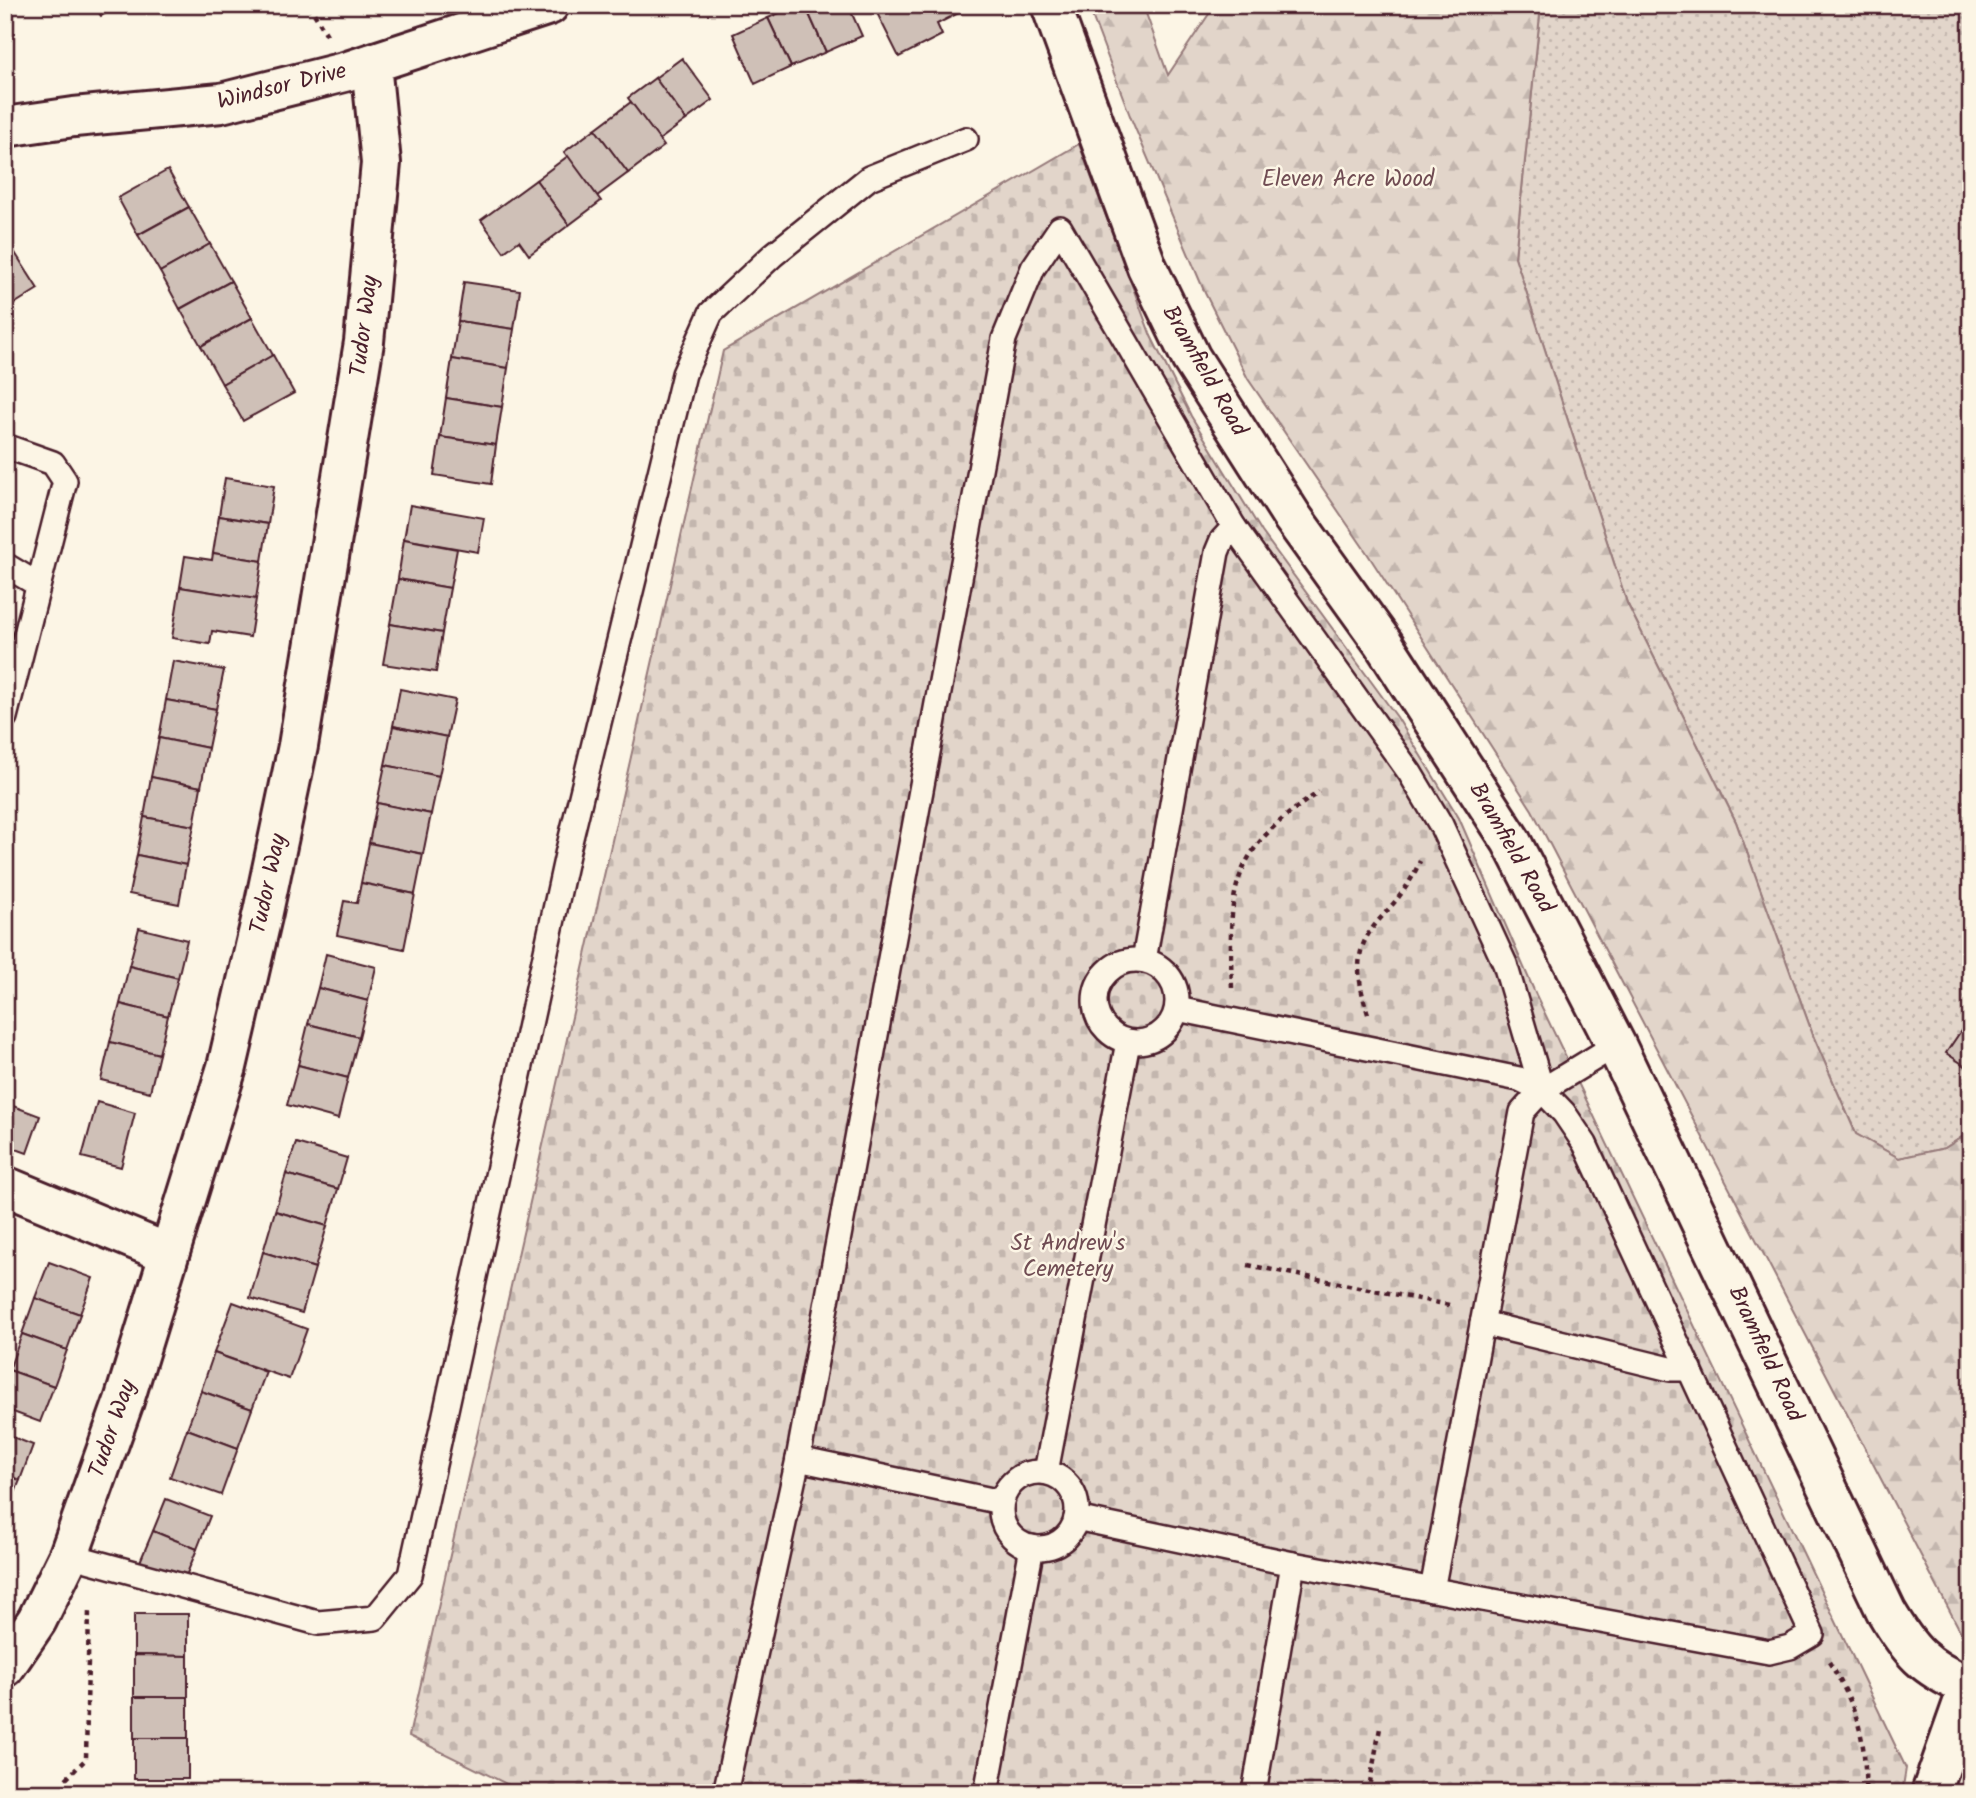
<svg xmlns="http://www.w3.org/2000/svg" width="1976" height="1798" viewBox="0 0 1976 1798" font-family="Kalam,sans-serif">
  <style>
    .grass { fill: url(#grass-dots); stroke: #967a7a; stroke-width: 2 }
    .forest { fill: url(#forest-firs); stroke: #967a7a; stroke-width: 2 }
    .cemetery { fill: url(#cemetery-stones); stroke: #967a7a; stroke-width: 2 }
    .building { fill: #cfc0b7; stroke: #4a1f2b; stroke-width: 2 }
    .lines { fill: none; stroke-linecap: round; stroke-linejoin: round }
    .lane-casing { stroke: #4a1f2b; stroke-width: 28 }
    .street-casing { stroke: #4a1f2b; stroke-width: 44 }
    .secondary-casing { stroke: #4a1f2b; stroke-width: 44 }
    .primary-casing { stroke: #4a1f2b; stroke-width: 44 }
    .path { stroke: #4a1f2b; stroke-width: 4.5; stroke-dasharray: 5 5; stroke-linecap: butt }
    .lane { stroke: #fcf5e5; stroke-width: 23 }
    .street { stroke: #fcf5e5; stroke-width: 38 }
    .secondary { stroke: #fcf5e5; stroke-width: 38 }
    .primary { stroke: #fcf5e5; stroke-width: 38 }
    .labels { text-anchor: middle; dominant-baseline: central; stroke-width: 5; stroke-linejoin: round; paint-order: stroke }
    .street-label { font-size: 23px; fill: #4a1f2b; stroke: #fcf5e5 }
    .park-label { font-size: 23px; fill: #704c53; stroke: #fcf5e5 }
  </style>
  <defs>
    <pattern id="grass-dots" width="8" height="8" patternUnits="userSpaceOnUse" patternTransform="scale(1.75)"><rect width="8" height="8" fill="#e2d5ca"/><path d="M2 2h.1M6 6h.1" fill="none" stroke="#c3b6ae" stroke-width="1.8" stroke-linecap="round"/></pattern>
    <pattern id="forest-firs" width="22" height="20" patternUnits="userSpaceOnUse" patternTransform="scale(1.75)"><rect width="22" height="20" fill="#e2d5ca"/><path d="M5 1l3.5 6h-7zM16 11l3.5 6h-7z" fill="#c3b6ae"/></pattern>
    <pattern id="cemetery-stones" width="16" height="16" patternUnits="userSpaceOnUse" patternTransform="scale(1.75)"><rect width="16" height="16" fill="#e2d5ca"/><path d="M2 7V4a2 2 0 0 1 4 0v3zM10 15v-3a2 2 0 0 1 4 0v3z" fill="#c3b6ae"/></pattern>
  </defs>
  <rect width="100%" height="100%" fill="#fcf5e5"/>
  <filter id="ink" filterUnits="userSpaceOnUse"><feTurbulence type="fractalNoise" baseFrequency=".0143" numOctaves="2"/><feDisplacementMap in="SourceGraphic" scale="14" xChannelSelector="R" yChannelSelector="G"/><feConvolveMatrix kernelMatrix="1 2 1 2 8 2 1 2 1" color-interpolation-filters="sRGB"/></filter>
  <g filter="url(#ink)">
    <path class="grass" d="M 1541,5 L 1971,5 L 1971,1131 L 1945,1148 L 1899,1158 L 1856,1134 L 1814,1038 L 1736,822 L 1627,603 L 1515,257 Z"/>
    <path class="forest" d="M 1088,5 L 1143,5 L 1168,75 L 1215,5 L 1541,5 L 1515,257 L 1627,603 L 1736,822 L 1814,1038 L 1856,1134 L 1899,1158 L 1945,1148 L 1971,1131 L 1971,1632 L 1966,1642 L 1532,810 L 1367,553 L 1248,379 L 1205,293 L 1132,121 Z"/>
    <path class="cemetery" d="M 1079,144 L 1151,336 L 1191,416 L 1262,532 L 1397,717 L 1459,818 L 1536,995 L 1906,1768 L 1902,1793 L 525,1793 L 409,1736 L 723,351 Z"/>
    <g class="building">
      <path d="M 94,5 L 121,5 L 101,16 Z"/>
      <path d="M 797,5 L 805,5 L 826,52 L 791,67 L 768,18 Z"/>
      <path d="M 805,5 L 848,5 L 862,36 L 826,52 Z"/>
      <path d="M 873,5 L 974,5 L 937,24 L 942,35 L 899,57 Z"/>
      <path d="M 768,18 L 791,67 L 755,84 L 733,34 Z"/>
      <path d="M 682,58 L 713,100 L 686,120 L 655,78 Z"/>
      <path d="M 655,78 L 686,120 L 659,140 L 628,98 Z"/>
      <path d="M 631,102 L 664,146 L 628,173 L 595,129 Z"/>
      <path d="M 595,129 L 628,173 L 597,196 L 564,152 Z"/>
      <path d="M 568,156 L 601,201 L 569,225 L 536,180 Z"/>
      <path d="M 168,170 L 189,207 L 138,235 L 118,198 Z"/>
      <path d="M 536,180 L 569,225 L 529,255 L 519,241 L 504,252 L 481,220 Z"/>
      <path d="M 189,207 L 210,244 L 160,272 L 138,235 Z"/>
      <path d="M 5,237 L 38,289 L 6,309 L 5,308 Z"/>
      <path d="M 210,244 L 231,281 L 180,309 L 160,272 Z"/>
      <path d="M 231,281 L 252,318 L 201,346 L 180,309 Z"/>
      <path d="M 464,282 L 520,290 L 514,329 L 458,321 Z"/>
      <path d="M 252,318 L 273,355 L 222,384 L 201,346 Z"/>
      <path d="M 458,321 L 514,329 L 508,368 L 452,359 Z"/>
      <path d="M 273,355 L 294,393 L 243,421 L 222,384 Z"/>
      <path d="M 452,359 L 508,368 L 502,407 L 446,398 Z"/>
      <path d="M 446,398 L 502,407 L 496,445 L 440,437 Z"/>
      <path d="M 440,437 L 496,445 L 491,484 L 434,475 Z"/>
      <path d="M 225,478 L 274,486 L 268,524 L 219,516 Z"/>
      <path d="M 410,505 L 484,518 L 478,552 L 404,539 Z"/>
      <path d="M 219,516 L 268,524 L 262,561 L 213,553 Z"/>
      <path d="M 404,539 L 457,549 L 450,588 L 398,579 Z"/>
      <path d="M 213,553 L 262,561 L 256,599 L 180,587 L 185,556 L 212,560 Z"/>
      <path d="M 398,579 L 450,588 L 442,633 L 390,624 Z"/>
      <path d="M 180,587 L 256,599 L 250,637 L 212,631 L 210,644 L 172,638 Z"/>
      <path d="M 390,624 L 442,633 L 436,672 L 383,664 Z"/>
      <path d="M 173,661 L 224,670 L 216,709 L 166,700 Z"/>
      <path d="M 400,689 L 455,700 L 447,737 L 393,726 Z"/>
      <path d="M 166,700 L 216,709 L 208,748 L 159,738 Z"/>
      <path d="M 393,726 L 447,737 L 439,776 L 385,765 Z"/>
      <path d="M 159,738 L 208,748 L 201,787 L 151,777 Z"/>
      <path d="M 385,765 L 439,776 L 431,814 L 377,803 Z"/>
      <path d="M 151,777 L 201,787 L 194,826 L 144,817 Z"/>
      <path d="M 377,803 L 431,814 L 423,854 L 369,843 Z"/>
      <path d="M 144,817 L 194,826 L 186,865 L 137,855 Z"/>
      <path d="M 369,843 L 423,854 L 415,894 L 361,883 Z"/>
      <path d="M 137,855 L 186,865 L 179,904 L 129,894 Z"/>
      <path d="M 361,883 L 415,894 L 404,949 L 337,935 L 344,901 L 357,903 Z"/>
      <path d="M 139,928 L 187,940 L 178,978 L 129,966 Z"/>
      <path d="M 326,954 L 376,967 L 368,1001 L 318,988 Z"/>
      <path d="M 129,966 L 178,978 L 168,1016 L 120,1004 Z"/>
      <path d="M 318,988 L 368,1001 L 359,1037 L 308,1024 Z"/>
      <path d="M 120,1004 L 168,1016 L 159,1054 L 110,1042 Z"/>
      <path d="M 1971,1016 L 1971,1067 L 1970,1069 L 1946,1053 Z"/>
      <path d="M 308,1024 L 359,1037 L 348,1078 L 298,1065 Z"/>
      <path d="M 110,1042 L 159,1054 L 150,1092 L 101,1080 Z"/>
      <path d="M 298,1065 L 348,1078 L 338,1119 L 287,1105 Z"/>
      <path d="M 97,1102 L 135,1113 L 121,1167 L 82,1157 Z"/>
      <path d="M 5,1103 L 40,1116 L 27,1153 L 5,1145 Z"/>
      <path d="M 296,1143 L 347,1158 L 338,1189 L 286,1174 Z"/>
      <path d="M 286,1174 L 338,1189 L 327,1226 L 275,1211 Z"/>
      <path d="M 275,1211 L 327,1226 L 315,1268 L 263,1252 Z"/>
      <path d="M 263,1252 L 315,1268 L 302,1313 L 250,1298 Z"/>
      <path d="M 49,1262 L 93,1278 L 80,1314 L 35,1298 Z"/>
      <path d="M 35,1298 L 80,1314 L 67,1350 L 22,1334 Z"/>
      <path d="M 233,1302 L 307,1329 L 289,1379 L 214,1353 Z"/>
      <path d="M 22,1334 L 67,1350 L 54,1386 L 9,1370 Z"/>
      <path d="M 214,1353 L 266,1372 L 252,1409 L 201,1391 Z"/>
      <path d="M 9,1370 L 54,1386 L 40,1422 L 5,1409 L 5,1380 Z"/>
      <path d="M 201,1391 L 252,1409 L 238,1448 L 187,1429 Z"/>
      <path d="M 187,1429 L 238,1448 L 221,1495 L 170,1477 Z"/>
      <path d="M 5,1434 L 33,1445 L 20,1480 L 5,1475 Z"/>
      <path d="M 5,1475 L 20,1480 L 6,1515 L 5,1515 Z"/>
      <path d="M 166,1499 L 210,1516 L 197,1549 L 153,1531 Z"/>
      <path d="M 153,1531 L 197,1549 L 184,1581 L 139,1564 Z"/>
      <path d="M 134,1614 L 188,1614 L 188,1656 L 134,1655 Z"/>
      <path d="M 134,1655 L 188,1656 L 188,1697 L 134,1697 Z"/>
      <rect x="134" y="1697" width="54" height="41"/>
      <rect x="134" y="1738" width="54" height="41"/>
    </g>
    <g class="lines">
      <defs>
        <g id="lane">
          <path d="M 5,446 L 53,463 L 65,481 L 5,717"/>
          <path d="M 5,565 L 37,584"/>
          <path d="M 1144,960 L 1217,552 L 1222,540 L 1234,527"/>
          <circle cx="1136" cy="1001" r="41"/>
          <path d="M 1482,1323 L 1670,1369 L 1690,1369"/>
          <path d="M 798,1459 L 1004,339 L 1033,268 L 1060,228 L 1234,527 L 1410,773 L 1441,825 L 1505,964 L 1542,1090"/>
          <path d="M 1046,1472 L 1128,1042"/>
          <circle cx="1039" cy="1510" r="38"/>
          <path d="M 1076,1518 L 1293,1564 L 1769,1652 L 1790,1647 L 1812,1634 L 1585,1144 L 1564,1113 L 1542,1090 L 1519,1079 L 1177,1009"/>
          <path d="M 69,1555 L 318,1623 L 375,1618 L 410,1575 L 568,850 L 684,374 L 711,313 L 773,255 L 869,178 L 966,139"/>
          <path d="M 1432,1590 L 1522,1112 L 1542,1090 L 1616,1045"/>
          <path d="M 725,1793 L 798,1459 L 1001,1502"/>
          <path d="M 986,1793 L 1032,1547"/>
          <path d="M 1254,1793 L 1293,1564"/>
        </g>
        <g id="street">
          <path d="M 5,127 L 74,117 L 221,103 L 348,71 L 549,5"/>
          <path d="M 5,1186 L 167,1253"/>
          <path d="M 5,1667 L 37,1620 L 69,1555 L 124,1401 L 227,1067 L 263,912 L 298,746 L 364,342 L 381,163 L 371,64"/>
        </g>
        <path id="secondary" d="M 1051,5 L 1147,267 L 1191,358 L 1293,518 L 1383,643 L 1511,841 L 1616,1045 L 1886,1611 C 1910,1652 1924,1667 1967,1686"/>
        <path id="primary" d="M 1931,1793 L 1971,1680"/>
      </defs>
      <use href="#lane" class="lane-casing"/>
      <use href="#street" class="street-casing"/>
      <use href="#secondary" class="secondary-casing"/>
      <use href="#primary" class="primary-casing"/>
      <g class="path">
        <path d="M 309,5 L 327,35"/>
        <path d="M 1232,988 C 1228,887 1230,851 1319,792"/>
        <path d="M 1368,1014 C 1338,922 1391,930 1420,861"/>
        <path d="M 1248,1265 L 1454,1306"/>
        <path d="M 1829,1662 C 1857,1706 1867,1740 1865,1793"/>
        <path d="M 52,1793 L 86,1759 L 89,1610"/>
        <path d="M 1368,1793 L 1380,1728"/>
      </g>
      <use href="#lane" class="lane"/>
      <use href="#street" class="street"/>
      <use href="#secondary" class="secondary"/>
      <use href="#primary" class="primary"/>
    </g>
  </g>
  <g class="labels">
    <g class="street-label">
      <text transform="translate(282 87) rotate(-14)">Windsor Drive</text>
      <text transform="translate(365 326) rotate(-83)">Tudor Way</text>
      <text transform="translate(1204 371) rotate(60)">Bramfield Road</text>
      <text transform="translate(1511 848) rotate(60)">Bramfield Road</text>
      <text transform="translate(269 884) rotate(-78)">Tudor Way</text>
      <text transform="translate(1765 1354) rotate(65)">Bramfield Road</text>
      <text transform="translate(113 1429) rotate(-71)">Tudor Way</text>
    </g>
    <g class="park-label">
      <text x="1348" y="180">Eleven Acre Wood</text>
      <text x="1068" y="1244">St Andrew's<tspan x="1068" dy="26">Cemetery</tspan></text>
    </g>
  </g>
  <rect width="1976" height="1798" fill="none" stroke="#fcf5e5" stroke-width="28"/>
  <rect x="14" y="14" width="1948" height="1770" fill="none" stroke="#4a1f2b" stroke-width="2.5" filter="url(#ink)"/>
</svg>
